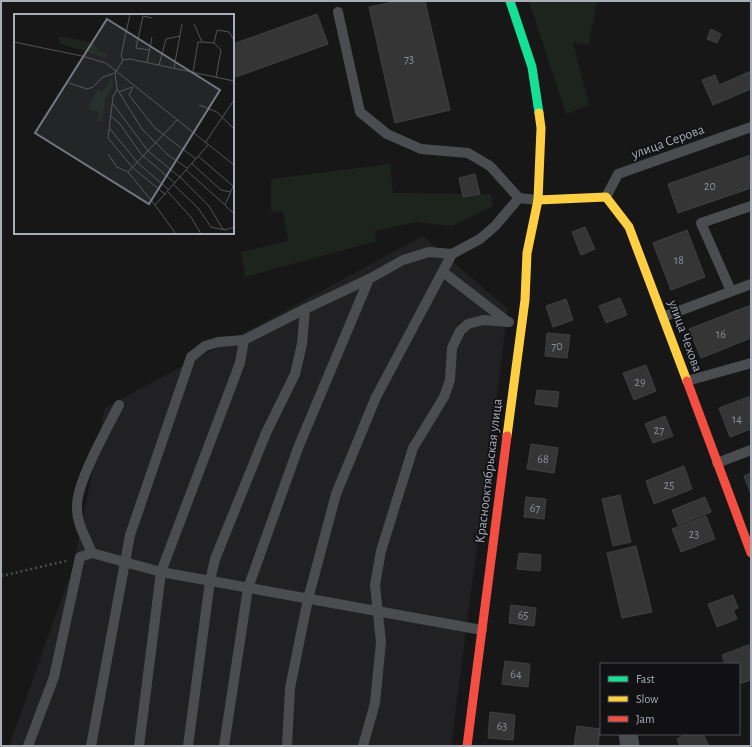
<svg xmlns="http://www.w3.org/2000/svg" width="752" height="747" viewBox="0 0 752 747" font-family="'Alegreya Sans',sans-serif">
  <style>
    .built { fill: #212123 }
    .green { fill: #1d241e }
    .building { fill: #353536; stroke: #3f4043 }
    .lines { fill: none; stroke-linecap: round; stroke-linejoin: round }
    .path { stroke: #4d4e52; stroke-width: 2.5; stroke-dasharray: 2 3; stroke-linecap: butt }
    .lane { stroke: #4b4c50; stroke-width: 10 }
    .street { stroke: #4b4c50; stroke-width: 19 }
    .fast { stroke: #16e098; stroke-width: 9 }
    .slow { stroke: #ffcf43; stroke-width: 9 }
    .jam { stroke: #f24e42; stroke-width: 9 }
    .labels { text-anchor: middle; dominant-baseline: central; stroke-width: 3.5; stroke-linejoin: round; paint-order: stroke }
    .number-label { font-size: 12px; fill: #8b8f98 }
    .street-label { font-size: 14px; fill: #a8adb8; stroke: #111113 }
    .inset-road { fill: none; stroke: #515357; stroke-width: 1 }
    .view { fill: #757880; fill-opacity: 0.15; stroke: #757880; stroke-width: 2 }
    .inset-edge { fill: none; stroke: #a8adb8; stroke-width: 2 }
  </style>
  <rect width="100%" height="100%" fill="#171717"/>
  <path class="built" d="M 423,236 L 508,309 L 451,746 L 9,746 L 73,567 L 105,408 Z"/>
  <g class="green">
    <path d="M 529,1 L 597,1 L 589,44 L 573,43 L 589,105 L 566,114 Z"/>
    <path d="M 390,164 L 393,193 L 491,194 L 493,206 L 452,226 L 416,222 L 375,231 L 377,241 L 245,277 L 241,252 L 288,241 L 283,212 L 271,211 L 271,179 Z"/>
  </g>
  <g class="building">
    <path d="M 398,1 L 425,1 L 450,110 L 395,123 L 369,7 Z"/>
    <path d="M 317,14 L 328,44 L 233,78 L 233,44 Z"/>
    <path d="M 711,29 L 721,34 L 717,43 L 707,39 Z"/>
    <path d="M 751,71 L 751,89 L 713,105 L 702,80 L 715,75 L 719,85 Z"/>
    <path d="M 751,155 L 751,188 L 678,213 L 668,184 Z"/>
    <path d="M 475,174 L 480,194 L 463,197 L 459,178 Z"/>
    <path d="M 585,227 L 595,249 L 581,255 L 572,232 Z"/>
    <path d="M 687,230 L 705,277 L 671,290 L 653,243 Z"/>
    <path d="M 620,298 L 627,315 L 606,323 L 599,306 Z"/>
    <path d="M 566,299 L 573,320 L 553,327 L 546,306 Z"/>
    <path d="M 751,305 L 751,338 L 701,358 L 689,329 Z"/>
    <path d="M 547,333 L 570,335 L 567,358 L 545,356 Z"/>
    <path d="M 646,365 L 656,391 L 634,400 L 623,373 Z"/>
    <path d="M 537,390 L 559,392 L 557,407 L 535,404 Z"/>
    <path d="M 751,396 L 751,429 L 730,437 L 719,408 Z"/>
    <path d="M 665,416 L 673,436 L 653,443 L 645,424 Z"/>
    <path d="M 531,444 L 558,448 L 554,473 L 527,469 Z"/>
    <path d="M 684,466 L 692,489 L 654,504 L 646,481 Z"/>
    <path d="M 751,473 L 751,494 L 744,476 Z"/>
    <path d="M 620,495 L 631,542 L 613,546 L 602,499 Z"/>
    <path d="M 526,497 L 546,499 L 544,519 L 524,517 Z"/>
    <path d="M 705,497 L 711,512 L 678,525 L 672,510 Z"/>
    <path d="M 706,516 L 715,539 L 681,552 L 672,529 Z"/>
    <path d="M 636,546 L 652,612 L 622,618 L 607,553 Z"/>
    <path d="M 519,553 L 541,555 L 540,571 L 517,569 Z"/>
    <path d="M 733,595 L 738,608 L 733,610 L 737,619 L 717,627 L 708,604 Z"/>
    <path d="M 511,605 L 536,608 L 534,626 L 509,623 Z"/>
    <path d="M 751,644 L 751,680 L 739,684 L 739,664 L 725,664 L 722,655 Z"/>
    <path d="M 505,661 L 530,664 L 528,687 L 502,684 Z"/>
    <path d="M 490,712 L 515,715 L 513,740 L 488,738 Z"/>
    <path d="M 577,726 L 600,729 L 598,746 L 574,746 Z"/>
    <path d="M 687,734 L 703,734 L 709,746 L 680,746 L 677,739 Z"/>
  </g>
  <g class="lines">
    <path class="path" d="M 1,576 L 66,561"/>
    <g class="lane">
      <path d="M 338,12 L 360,112 L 387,134 L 421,149 L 468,153 L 490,166 L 519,198 L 538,200"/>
      <path d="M 606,197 L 618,174 L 751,127"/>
      <path d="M 443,272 L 508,322"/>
      <path d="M 731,291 L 701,223 L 751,206"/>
      <path d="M 663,317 L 751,284"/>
      <path d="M 687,381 L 751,363"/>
      <path d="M 717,463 L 751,450"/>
      <path d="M 92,553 C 86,538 76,523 77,506 C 77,481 107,429 119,405"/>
      <path d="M 28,746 L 54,677 L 80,557 L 92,553 L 161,572 L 482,630"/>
      <path d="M 91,746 L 130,535 L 191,357 L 205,346 L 218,342 L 244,340 L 305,309 L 369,279 L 403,260 L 429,252 L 452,254"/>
      <path d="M 139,746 L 161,572 L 240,363 L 244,340"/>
      <path d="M 188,746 L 210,581 L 215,559 L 266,433 L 295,374 L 302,344 L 305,309"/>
      <path d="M 224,746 L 248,588 L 298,448 L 369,279"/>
      <path d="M 287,746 L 290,688 L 308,599 L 336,494 L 376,397 L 452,254 L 480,239 L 495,226 L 519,198"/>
      <path d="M 363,746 L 375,703 L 381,642 L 375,585 L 381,551 L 413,448 L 444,397 L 450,380 L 452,348 L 460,331 L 468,324 L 483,320 L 509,322"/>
    </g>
    <path class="street" d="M 628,734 L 630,746"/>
    <path class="fast" d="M 510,1 L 532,67 L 539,113"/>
    <g class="slow">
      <path d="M 538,200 L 606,197 L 629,227 L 687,381"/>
      <path d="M 507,436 L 525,300 L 527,253 L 538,200 L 541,128 L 539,113"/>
    </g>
    <g class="jam">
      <path d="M 687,381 L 751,553"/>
      <path d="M 467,746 L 507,436"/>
    </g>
  </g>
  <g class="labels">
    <g class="number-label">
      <text x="409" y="59">73</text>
      <text x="710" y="186">20</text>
      <text x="679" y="260">18</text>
      <text x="721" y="334">16</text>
      <text x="557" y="346">70</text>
      <text x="640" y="382">29</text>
      <text x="737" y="419">14</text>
      <text x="659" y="430">27</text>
      <text x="543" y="459">68</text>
      <text x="669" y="485">25</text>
      <text x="535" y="508">67</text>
      <text x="694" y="534">23</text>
      <text x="523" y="615">65</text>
      <text x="516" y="674">64</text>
      <text x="502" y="726">63</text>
    </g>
    <g class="street-label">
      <text transform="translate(668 142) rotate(-20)">улица Серова</text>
      <text transform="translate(685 336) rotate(70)">улица Чехова</text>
      <text transform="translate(489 471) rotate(-83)">Краснооктябрьская улица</text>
    </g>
  </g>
  <g transform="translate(14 14)">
    <rect width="220" height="220" fill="#171717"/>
    <path d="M 44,22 L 77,28 L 84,34 L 83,36 L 93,40 L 92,44 L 47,30 ZM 98,63 L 99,72 L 92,84 L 87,108 L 83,107 L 85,98 L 74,95 L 83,76 L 88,78 Z" fill="#1d241e"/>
    <path class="inset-road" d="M 0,28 L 68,42 L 92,49 L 220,151M 188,28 L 200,29M 135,36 L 122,34 L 129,2 L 138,4M 109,46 L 107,42 L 116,0M 133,49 L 138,23M 145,51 L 152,25 L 166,22M 160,54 L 168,10M 179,58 L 184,28 L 188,28 L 180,10M 101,59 L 103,75 L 128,115 L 154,141 L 173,154M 202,63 L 207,36 L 200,29 L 203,16 L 215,18 L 220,26M 55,69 L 73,75 L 79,73 L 89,63 L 101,59 L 109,46 L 116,45 L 220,67M 119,73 L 115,81 L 141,114 L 182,145M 103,75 L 99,83 L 94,124 L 119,154 L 152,181M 105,78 L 118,73M 99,90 L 134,137 L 168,165 L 195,192 L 208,214 L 211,216 L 220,213M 185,91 L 203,98 L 220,115M 97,102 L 106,110 L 127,140 L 161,169M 163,106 L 114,158 L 141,191 L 194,131M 96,115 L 124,149 L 155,176M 191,129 L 220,86M 94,140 L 103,153 L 114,158M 184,142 L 219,172M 177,149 L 207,176 L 217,178M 172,156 L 211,191 L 220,170M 160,171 L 184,194 L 197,213 L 211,216M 154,178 L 177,203 L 187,220M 141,191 L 162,220M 211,191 L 220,200"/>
    <path class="view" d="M 93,5 L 206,76 L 135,190 L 21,119 Z"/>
    <rect width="220" height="220" class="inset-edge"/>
  </g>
  <rect width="752" height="747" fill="none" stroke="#a8adb8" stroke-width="4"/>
  <rect x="600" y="663" width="140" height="72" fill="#111113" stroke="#4d4f55"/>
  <rect x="608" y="676" width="20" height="6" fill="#16e098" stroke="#4d4f55"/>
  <text x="636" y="683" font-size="12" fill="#a8adb8">Fast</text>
  <rect x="608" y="696" width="20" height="6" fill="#ffcf43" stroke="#4d4f55"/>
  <text x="636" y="703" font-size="12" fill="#a8adb8">Slow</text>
  <rect x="608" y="716" width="20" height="6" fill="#f24e42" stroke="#4d4f55"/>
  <text x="636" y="723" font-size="12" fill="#a8adb8">Jam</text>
</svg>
